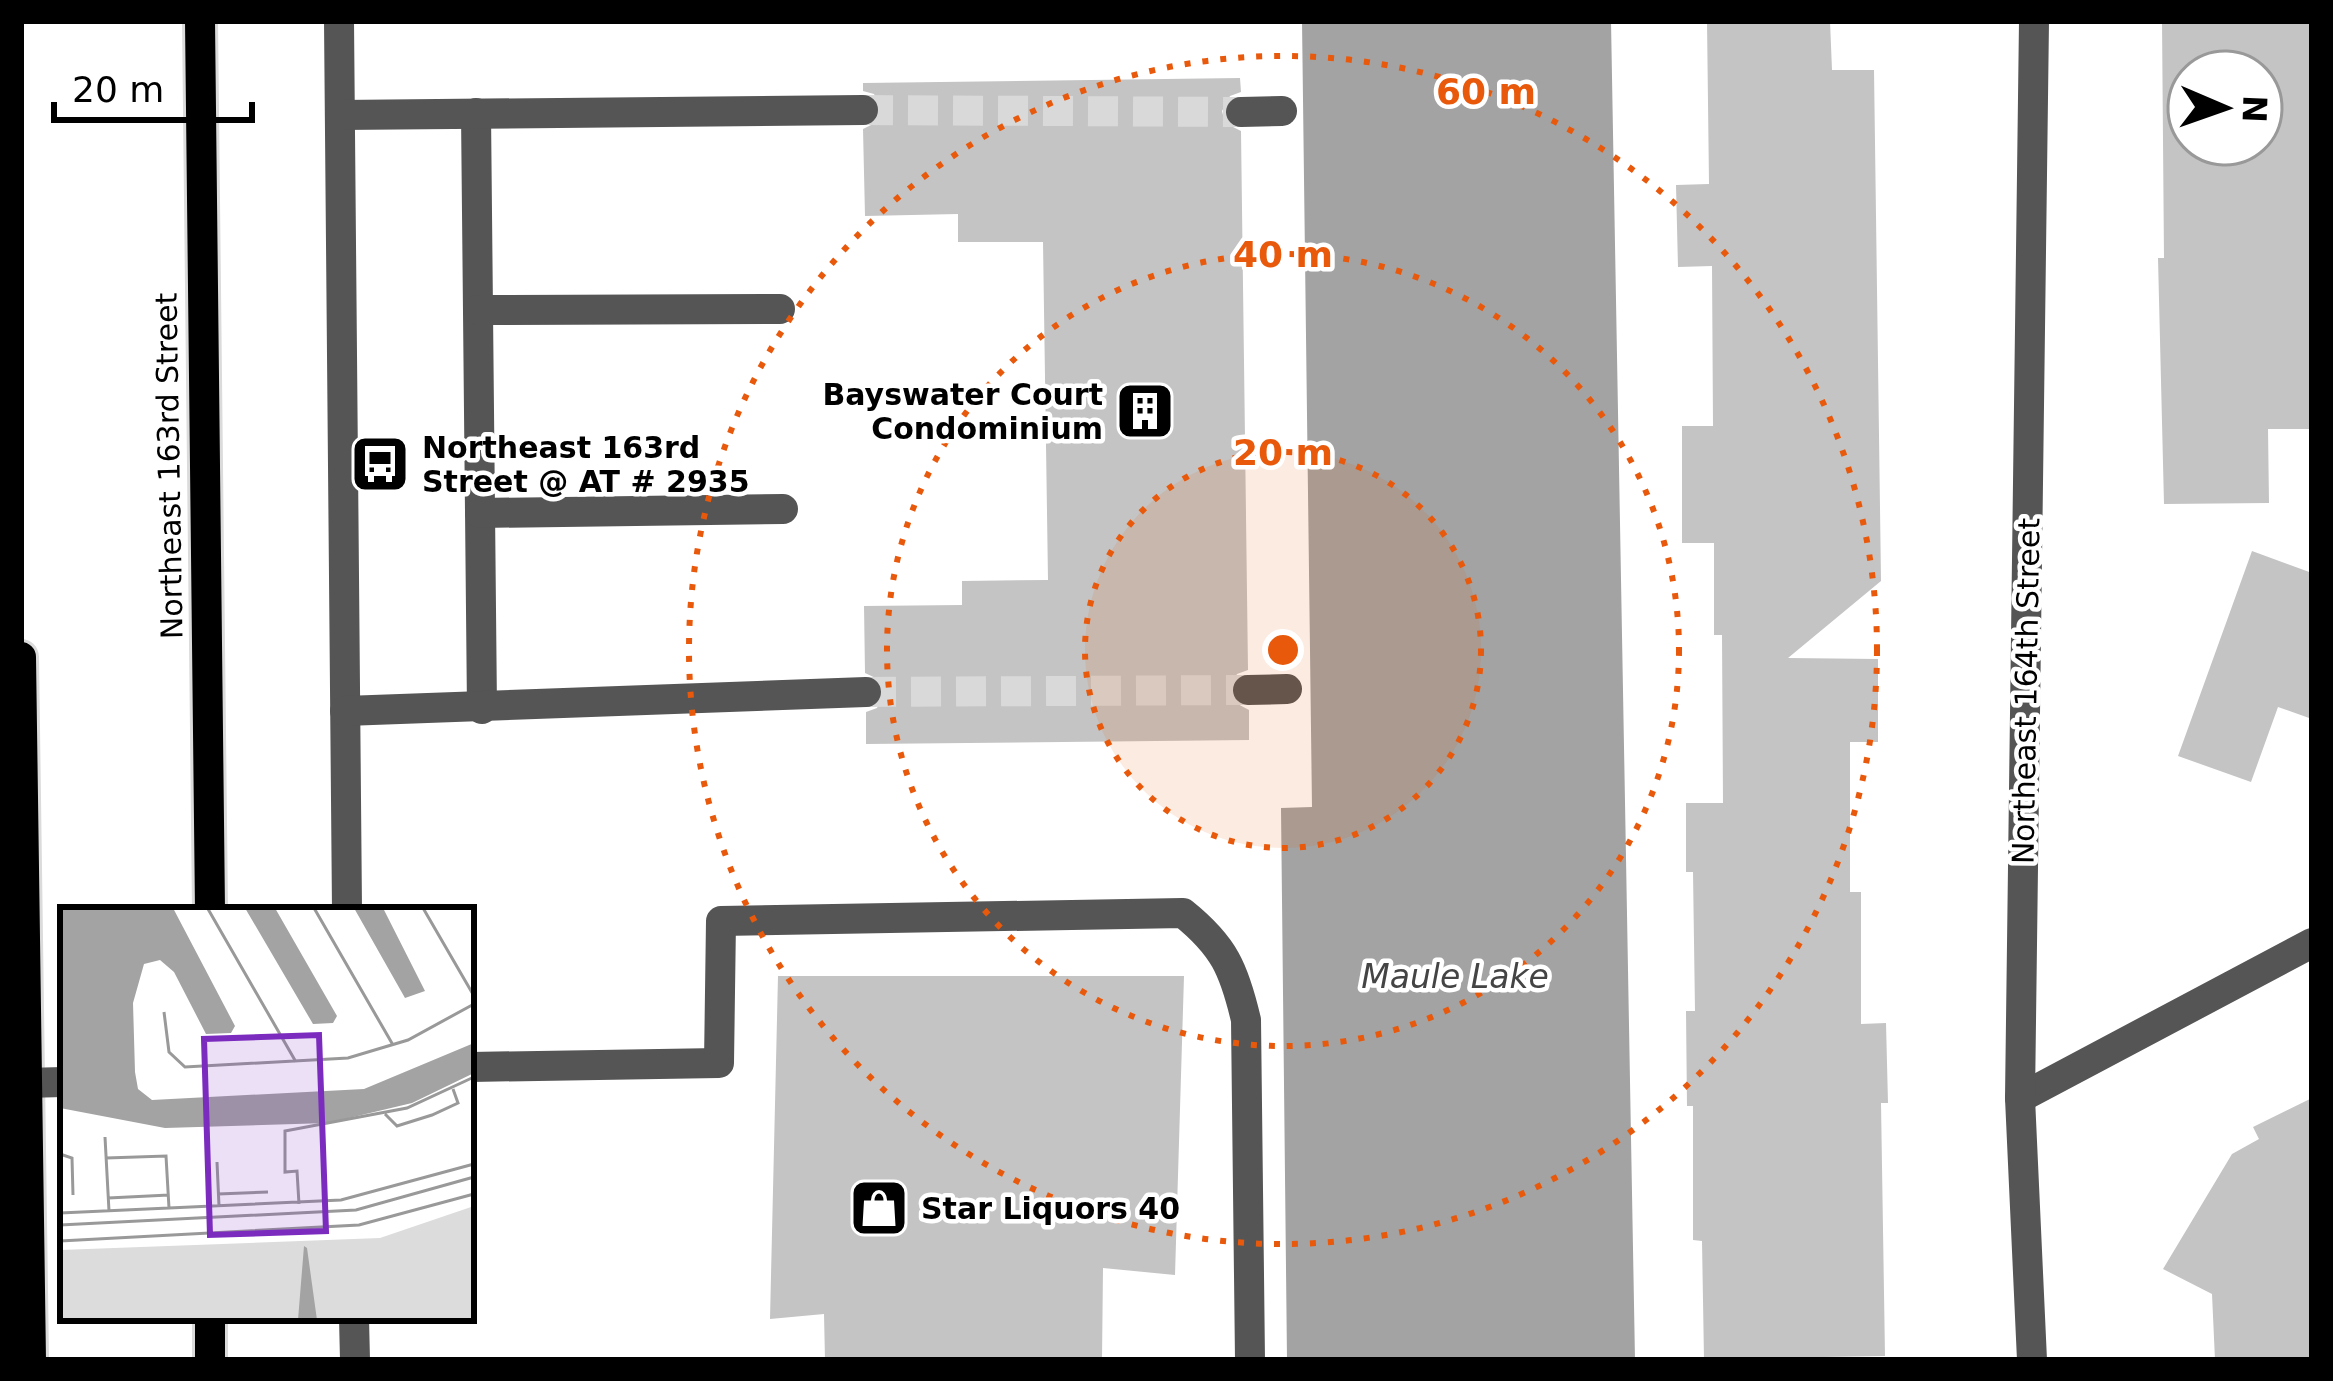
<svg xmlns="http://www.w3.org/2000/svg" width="2333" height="1381" viewBox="0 0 2333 1381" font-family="'DejaVu Sans',sans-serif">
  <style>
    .water { fill: #a3a3a3 }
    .building { fill: #c4c4c4; fill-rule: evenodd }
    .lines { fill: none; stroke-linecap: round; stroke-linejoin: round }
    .minor-tunnel { stroke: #d9d9d9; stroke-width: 30; stroke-dasharray: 30 15; stroke-linecap: butt }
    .major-casing { stroke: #dbdbdb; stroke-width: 36 }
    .minor { stroke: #555; stroke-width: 30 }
    .major { stroke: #000; stroke-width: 30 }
    .ring { fill: none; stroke: #e8590c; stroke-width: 6; stroke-dasharray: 6 12 }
    .labels { text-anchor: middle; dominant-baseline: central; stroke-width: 9; stroke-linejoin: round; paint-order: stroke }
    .poi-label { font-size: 30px; font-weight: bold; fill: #000; stroke: #fff; text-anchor: start }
    .street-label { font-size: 30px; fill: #000; stroke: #fff }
    .water-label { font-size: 33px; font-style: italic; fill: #444; stroke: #fff }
    .inset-road { fill: none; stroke: #999; stroke-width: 3 }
    .view { fill: #7b2cbf; fill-opacity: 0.15; stroke: #7b2cbf; stroke-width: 6 }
    .inset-edge { fill: none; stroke: #000; stroke-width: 6 }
    .centre { fill: #e8590c; stroke: #fff; stroke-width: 6 }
    .ring-label { font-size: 36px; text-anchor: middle; font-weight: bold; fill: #e8590c; stroke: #fff; stroke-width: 9; stroke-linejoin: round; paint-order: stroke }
  </style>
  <rect width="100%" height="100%" fill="#fff"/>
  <path class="water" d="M 1302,21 L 1611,21 L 1635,1360 L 1287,1360 L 1281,808 L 1312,807 Z"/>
  <g class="building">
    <path d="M 1707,21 L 1830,21 L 1832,70 L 1874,70 L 1881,581 L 1788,658 L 1878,659 L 1878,742 L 1850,742 L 1850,892 L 1861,892 L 1861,1024 L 1886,1023 L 1888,1103 L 1881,1103 L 1885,1356 L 1704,1359 L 1702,1241 L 1693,1240 L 1693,1106 L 1687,1106 L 1686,1011 L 1695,1011 L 1693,872 L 1686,872 L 1686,803 L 1723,803 L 1722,635 L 1714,635 L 1714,543 L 1682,543 L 1682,426 L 1713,426 L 1712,266 L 1678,267 L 1676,185 L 1709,184 Z"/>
    <path d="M 2162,21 L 2312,21 L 2312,429 L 2268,429 L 2269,503 L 2164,504 L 2158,258 L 2164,258 ZM 2189,72 L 2261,72 L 2261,144 L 2189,144 Z"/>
    <path d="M 1240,78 L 1241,92 L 1230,96 L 1222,111 L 1225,123 L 1241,131 L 1248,670 L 1237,674 L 1229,689 L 1232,701 L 1249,710 L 1249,740 L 866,744 L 866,712 L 877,708 L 885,692 L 882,681 L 865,673 L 864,606 L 962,605 L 962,581 L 1048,580 L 1043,242 L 958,242 L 958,214 L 865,216 L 863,129 L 879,121 L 882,109 L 874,94 L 863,91 L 863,83 Z"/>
    <path d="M 2252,551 L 2312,573 L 2312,719 L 2278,707 L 2251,782 L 2178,756 Z"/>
    <path d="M 778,976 L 1184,976 L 1175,1275 L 1103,1268 L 1102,1360 L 825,1360 L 824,1314 L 770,1319 Z"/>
    <path d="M 2312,1098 L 2312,1360 L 2215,1360 L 2212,1294 L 2163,1269 L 2232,1154 L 2259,1139 L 2253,1127 Z"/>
  </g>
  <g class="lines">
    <g class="minor-tunnel">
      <path d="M 863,110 L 1241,112"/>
      <path d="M 866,692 L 1248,690"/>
    </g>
    <defs>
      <g id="major">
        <path d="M 200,21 L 210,910"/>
        <path d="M 21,657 L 31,1360"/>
        <path d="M 210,1360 L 210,1318"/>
      </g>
    </defs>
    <use href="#major" class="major-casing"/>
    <g class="minor">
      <path d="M 339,21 L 347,910"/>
      <path d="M 1241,112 L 1282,111"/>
      <path d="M 476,113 L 482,709"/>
      <path d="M 340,115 L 863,110"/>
      <path d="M 478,310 L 780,309"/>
      <path d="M 480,513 L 783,509"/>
      <path d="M 1248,690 L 1287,689"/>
      <path d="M 345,711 L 866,692"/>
      <path d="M 471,1067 L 719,1063 L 721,921 L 1183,913 C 1224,946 1234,969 1246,1020 L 1250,1360"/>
      <path d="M 26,1083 L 63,1082"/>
      <path d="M 2020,1098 L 2312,943"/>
      <path d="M 354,1318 L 355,1360"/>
      <path d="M 2032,1360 L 2020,1098 L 2034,21"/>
    </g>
    <use href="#major" class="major"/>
  </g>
  <circle cx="1283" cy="650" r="198" fill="#e8590c" fill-opacity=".12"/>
  <g class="ring">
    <circle cx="1283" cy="650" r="198"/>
    <circle cx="1283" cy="650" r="396"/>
    <circle cx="1283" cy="650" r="594"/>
  </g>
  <defs>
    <symbol id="building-square" viewBox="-11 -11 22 22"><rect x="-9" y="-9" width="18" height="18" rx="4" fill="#000" stroke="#fff"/><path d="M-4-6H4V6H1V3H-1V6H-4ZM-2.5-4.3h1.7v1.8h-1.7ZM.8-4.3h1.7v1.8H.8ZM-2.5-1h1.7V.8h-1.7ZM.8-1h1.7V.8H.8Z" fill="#fff"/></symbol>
    <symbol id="bus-square" viewBox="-11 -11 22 22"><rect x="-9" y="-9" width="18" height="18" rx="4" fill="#000" stroke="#fff"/><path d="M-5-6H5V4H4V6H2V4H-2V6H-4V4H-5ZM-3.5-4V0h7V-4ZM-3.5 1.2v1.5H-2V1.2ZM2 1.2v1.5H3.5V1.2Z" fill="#fff"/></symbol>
    <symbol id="shop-square" viewBox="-11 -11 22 22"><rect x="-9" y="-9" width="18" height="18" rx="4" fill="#000" stroke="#fff"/><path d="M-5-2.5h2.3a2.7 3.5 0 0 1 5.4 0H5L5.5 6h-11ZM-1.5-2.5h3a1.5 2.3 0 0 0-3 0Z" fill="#fff"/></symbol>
  </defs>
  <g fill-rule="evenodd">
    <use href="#building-square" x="1112" y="378" width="66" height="66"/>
    <use href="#bus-square" x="347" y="431" width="66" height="66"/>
    <use href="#shop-square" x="846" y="1175" width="66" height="66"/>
  </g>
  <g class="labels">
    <g class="poi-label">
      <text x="1103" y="394" text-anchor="end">Bayswater Court<tspan x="1103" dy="34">Condominium</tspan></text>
      <text x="422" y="447">Northeast 163rd<tspan x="422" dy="34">Street @ AT # 2935</tspan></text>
      <text x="921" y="1208">Star Liquors 40</text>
    </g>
    <g class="street-label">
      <text transform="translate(169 466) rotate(-91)">Northeast 163rd Street</text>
      <text transform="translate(2026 691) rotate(-89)">Northeast 164th Street</text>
    </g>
    <g class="water-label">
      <text x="1455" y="976">Maule Lake</text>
    </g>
  </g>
  <g transform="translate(60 907)">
    <rect width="414" height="414" fill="#fff"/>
    <path d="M 414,299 L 414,413 L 0,413 L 0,343 L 320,331 Z" fill="#dcdcdc"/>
    <path d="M 0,1 L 113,1 L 175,119 L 171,126 L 146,127 L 114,65 L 100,53 L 84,57 L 73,96 L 75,165 L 78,182 L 92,193 L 304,182 L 414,136 L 414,166 L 352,196 L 268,216 L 105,221 L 0,201 ZM 185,1 L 215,1 L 277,109 L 273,116 L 253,117 ZM 294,1 L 323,1 L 365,84 L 345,91 ZM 244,339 L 247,341 L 257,413 L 238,413 Z" fill="#a3a3a3"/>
    <path class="inset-road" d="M 254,1 L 333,138M 363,1 L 414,89M 148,2 L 236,155M 104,105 L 109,145 L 125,160 L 288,151 L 348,133 L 414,97M 325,207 L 337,219 L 372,208 L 398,196 L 393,182M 45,230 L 49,304M 0,247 L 12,251 L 13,288M 46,251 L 106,249 L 109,301M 157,255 L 159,299M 158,287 L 208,285M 48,291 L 109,288M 239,297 L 237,264 L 225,265 L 225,224 L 347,201 L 414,170M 0,306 L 281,293 L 414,257M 0,318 L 296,303 L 414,270M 0,334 L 299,318 L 414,287"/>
    <path class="view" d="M 259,128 L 266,324 L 150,328 L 144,132 Z"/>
    <rect width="414" height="414" class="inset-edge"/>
  </g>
  <circle cx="1283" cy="650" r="18" class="centre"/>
  <g class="ring-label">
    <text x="1486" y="104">60 m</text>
    <text x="1283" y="267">40 m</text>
    <text x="1283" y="465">20 m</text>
  </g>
  <rect width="2333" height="1381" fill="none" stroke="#000000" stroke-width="48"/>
  <g transform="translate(2225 108) rotate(92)"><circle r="57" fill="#ffffff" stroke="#999999" stroke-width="3"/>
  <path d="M0-9L21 45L0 30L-21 45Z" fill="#000000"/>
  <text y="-18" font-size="33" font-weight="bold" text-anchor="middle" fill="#000000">N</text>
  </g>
  <path d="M54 102v18h198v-18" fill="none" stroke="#000000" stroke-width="6"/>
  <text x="72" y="102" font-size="36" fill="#000000" stroke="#ffffff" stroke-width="9" paint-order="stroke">20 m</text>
</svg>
